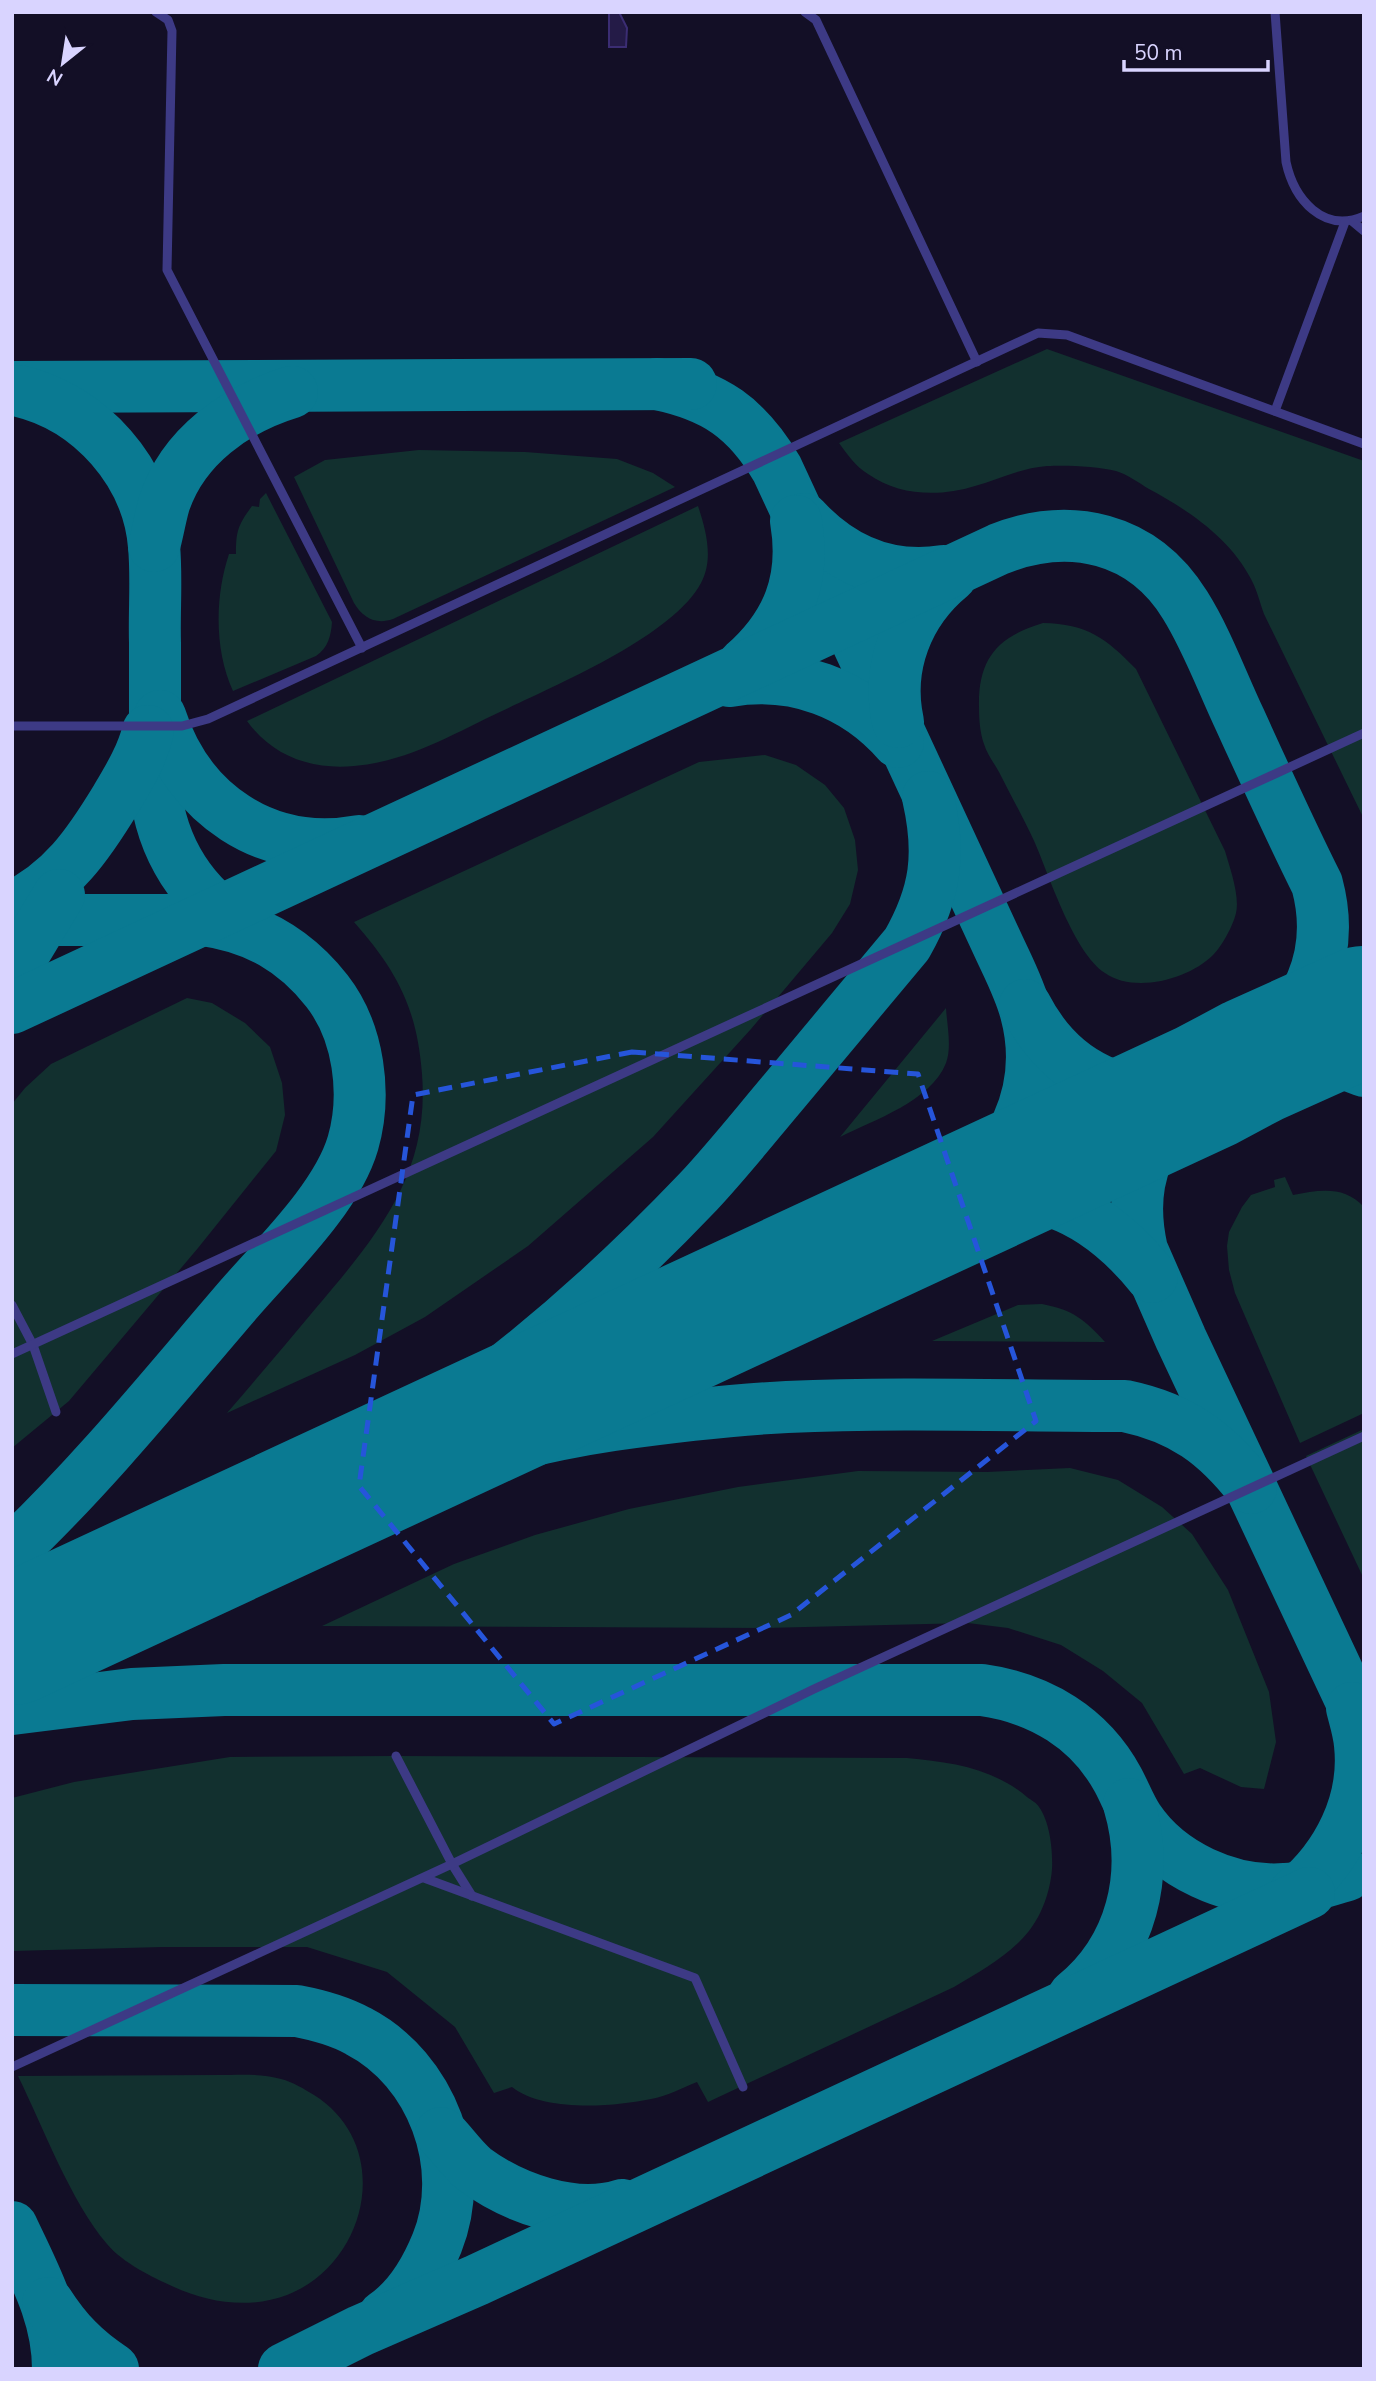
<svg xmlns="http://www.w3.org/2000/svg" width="1376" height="2381" viewBox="0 0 1376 2381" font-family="'Nunito Sans',sans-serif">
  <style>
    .green { fill: #12302f }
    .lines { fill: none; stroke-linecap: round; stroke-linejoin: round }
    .taxiway { stroke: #0a7a92; stroke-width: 52 }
    .runway { stroke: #0a7a92; stroke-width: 130 }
    .building { fill: #241b47; stroke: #3b2d73; stroke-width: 2 }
    .lane { stroke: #3d3a85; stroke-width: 9 }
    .marked { fill: none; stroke: #2655da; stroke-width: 5; stroke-dasharray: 14 9; stroke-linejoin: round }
  </style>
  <rect width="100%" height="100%" fill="#130f26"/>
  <g class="green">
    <path d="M 1047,349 L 1364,461 L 1364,819 L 1264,614 C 1260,603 1257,590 1251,579 C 1230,538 1188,510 1149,489 C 1139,483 1127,474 1116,471 C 1098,466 1065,465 1047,466 C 1021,468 999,479 975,486 C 940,497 899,496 868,474 C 856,467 847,454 839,443 Z"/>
    <path d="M 419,450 L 525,452 L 617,459 L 653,473 L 675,487 L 393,619 C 376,625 363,618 354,603 L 294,477 L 325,460 Z"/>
    <path d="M 266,493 L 332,622 C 331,636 328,648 316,656 L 233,691 C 214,650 215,596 229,554 L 236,554 C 236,531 238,525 252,506 L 259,507 L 260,499 Z"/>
    <path d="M 698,506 C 706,530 714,559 701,583 C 673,636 556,685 502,711 C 455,733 407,762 354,766 C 311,770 272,756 247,721 Z"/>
    <path d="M 1043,623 C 1087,624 1106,638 1136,669 L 1225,851 C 1230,868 1240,896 1236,913 C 1233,926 1222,946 1213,955 C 1189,979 1135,994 1105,973 C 1074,953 1050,878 1035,843 C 1024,819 1011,796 999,772 C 994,763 987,754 984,744 C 980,733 979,719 979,707 C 978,659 997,637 1043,623 Z"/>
    <path d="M 765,755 L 796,765 L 825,785 L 844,808 L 855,840 L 858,870 L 850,904 L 832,933 L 751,1029 L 653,1137 L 528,1246 L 425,1317 L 355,1355 L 227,1413 C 257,1378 287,1343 316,1308 C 377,1236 430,1174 422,1074 C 417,1008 397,971 354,922 L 699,762 Z"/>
    <path d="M 187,998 L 212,1003 L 245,1023 L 270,1047 L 282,1083 L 285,1115 L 276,1151 L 198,1248 L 69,1401 L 12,1448 L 12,1104 L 25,1088 L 51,1064 Z"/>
    <path d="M 946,1008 C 947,1025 952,1047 946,1063 C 931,1101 874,1120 840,1137 Z"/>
    <path d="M 1285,1177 L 1293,1195 C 1319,1190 1344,1185 1364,1207 L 1364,1413 L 1300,1443 L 1235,1293 L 1229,1270 L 1227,1246 L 1229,1232 L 1242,1207 L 1251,1195 L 1275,1187 L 1274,1180 Z"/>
    <path d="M 1042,1304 C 1073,1310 1084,1319 1105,1342 L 932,1341 L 1018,1305 Z"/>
    <path d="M 1364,1429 L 1364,1577 L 1363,1577 L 1306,1456 Z"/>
    <path d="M 1070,1468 L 1118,1480 L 1162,1507 L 1192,1534 L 1228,1590 L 1269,1692 L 1276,1742 L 1264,1789 L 1241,1787 L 1200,1768 L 1184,1774 L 1142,1703 L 1103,1671 L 1061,1645 L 1008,1628 L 968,1623 L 765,1628 L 322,1626 L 454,1564 L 535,1535 L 629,1509 L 738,1487 L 858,1471 L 987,1472 Z"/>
    <path d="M 396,1756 L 907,1758 C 950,1762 993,1768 1027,1797 C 1031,1800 1037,1803 1039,1807 C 1050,1822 1053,1851 1052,1869 C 1050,1895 1039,1923 1020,1941 C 1001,1960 977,1973 954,1987 L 708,2102 L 697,2082 C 682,2088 667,2096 651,2099 C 613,2107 543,2112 512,2087 L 494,2093 L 455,2027 L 387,1972 L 307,1947 L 162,1947 L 12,1951 L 12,1798 L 74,1782 L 230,1757 Z"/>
    <path d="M 218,2075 C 238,2075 261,2073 281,2079 C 293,2082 304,2089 314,2095 C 394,2145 369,2263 287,2295 C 250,2309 209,2303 174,2287 C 152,2277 123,2263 107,2244 C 71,2202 43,2127 18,2076 Z"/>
  </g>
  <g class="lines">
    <g class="taxiway">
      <path d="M 657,384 C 715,396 747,418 777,469 L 997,943 C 1007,965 1020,989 1026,1013 C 1047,1091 1010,1165 943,1207"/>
      <path d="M 12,387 L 691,384"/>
      <path d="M 19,391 C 91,408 148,473 154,546 C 157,578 154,611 155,643 C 155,691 155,739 155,787 C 161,848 193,900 247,929"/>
      <path d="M 804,519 C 842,560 888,580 944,571"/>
      <path d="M 154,546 C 158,532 160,518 164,504 C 183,446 236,409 292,392"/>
      <path d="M 744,664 C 788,625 806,580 796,521"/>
      <path d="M 729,681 C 794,670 855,693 898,742"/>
      <path d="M 160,716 C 188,804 266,858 359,841"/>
      <path d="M 898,722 C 886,667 907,612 951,576"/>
      <path d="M 12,907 C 62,883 88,845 116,799 C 129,777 142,756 148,731"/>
      <path d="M 12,920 L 203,920 C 255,927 295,950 327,991 C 359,1032 367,1094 353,1143 C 337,1198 276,1256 238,1300 C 165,1385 94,1473 12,1551"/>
      <path d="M 12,973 L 59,895"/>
      <path d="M 1025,1005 C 1062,1077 1128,1107 1206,1086"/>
      <path d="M 12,1008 L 999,549 C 1070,521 1143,537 1185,605 C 1207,640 1222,682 1240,720 C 1265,775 1290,830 1317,884 C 1337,958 1305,1011 1253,1061"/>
      <path d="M 1253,1061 C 1296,1053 1323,1054 1364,1071"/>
      <path d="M 1206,1086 C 1149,1129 1126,1180 1142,1250 L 1181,1339 L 1364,1728"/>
      <path d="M 943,1207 C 967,1201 993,1195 1018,1196 C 1072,1197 1120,1237 1152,1277"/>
      <path d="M 353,1473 C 481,1398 596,1299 698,1192 C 727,1161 754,1127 781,1095 C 823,1045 865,994 907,944 C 936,893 941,854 928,797"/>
      <path d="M 277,1517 C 387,1480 498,1442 613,1425 C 670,1417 729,1410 787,1407 C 899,1402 1013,1406 1125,1406 C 1182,1418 1216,1443 1251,1488"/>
      <path d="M 12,1709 L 132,1694 L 224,1690 L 982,1690 C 1040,1698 1090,1728 1118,1780 C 1125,1793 1130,1807 1138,1819 C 1169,1865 1230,1893 1285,1889 C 1307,1888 1327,1881 1347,1875"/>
      <path d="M 1295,1893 C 1338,1857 1366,1802 1360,1745 C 1359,1732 1355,1720 1352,1708"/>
      <path d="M 1074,1996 C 1132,1949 1150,1874 1129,1804"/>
      <path d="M 12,2010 L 297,2011 C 318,2015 338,2020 358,2031 C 432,2069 468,2166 437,2243 C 426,2270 409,2299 384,2316"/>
      <path d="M 441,2133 C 452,2144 462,2159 474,2169 C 513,2198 574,2220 622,2205"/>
      <path d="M 12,2227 C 34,2274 58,2316 58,2369"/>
      <path d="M 48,2303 C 66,2331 85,2351 113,2369"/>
      <path d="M 284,2369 L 360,2331 L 477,2280 L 1309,1893"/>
    </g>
    <path class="runway" d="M 12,1640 L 1206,1086 L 1253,1061 L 1364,1011"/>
  </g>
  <path class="building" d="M 609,12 L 619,12 L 627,28 L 626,47 L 609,47 Z"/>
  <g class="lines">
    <g class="lane">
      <path d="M 156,12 L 168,20 L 172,31 L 167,270 L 362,648"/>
      <path d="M 805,12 L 816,20 L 977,362"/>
      <path d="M 1275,12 L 1286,162 C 1294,199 1323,234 1364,216"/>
      <path d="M 1352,221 L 1364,231"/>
      <path d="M 1275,411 L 1345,222"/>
      <path d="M 12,726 L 182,726 L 208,719 L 1038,333 L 1067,335 L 1364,444"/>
      <path d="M 12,1305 L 33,1345 L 56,1412"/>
      <path d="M 12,1354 L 1364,733"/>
      <path d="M 396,1756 L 452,1864 L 472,1896"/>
      <path d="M 424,1878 L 695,1978 L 743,2087"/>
      <path d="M 12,2067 L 452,1864 L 814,1689 L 1364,1436"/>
    </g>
  </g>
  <path class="marked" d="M 632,1052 L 918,1074 L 1036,1421 L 791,1615 L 554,1724 L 359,1486 L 413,1095 Z"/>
  <rect width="1376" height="2381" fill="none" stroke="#d9d4ff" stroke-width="28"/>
  <g transform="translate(63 63) rotate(210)" stroke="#130f26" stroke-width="5" paint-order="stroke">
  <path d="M0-5L12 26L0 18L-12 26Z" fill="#d9d4ff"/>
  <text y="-10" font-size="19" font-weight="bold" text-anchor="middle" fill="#d9d4ff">N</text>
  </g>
  <path d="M1124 60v10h144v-10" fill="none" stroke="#d9d4ff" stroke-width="3.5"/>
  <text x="1134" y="60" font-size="21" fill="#d9d4ff" stroke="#130f26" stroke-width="5" paint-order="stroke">50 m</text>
</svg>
